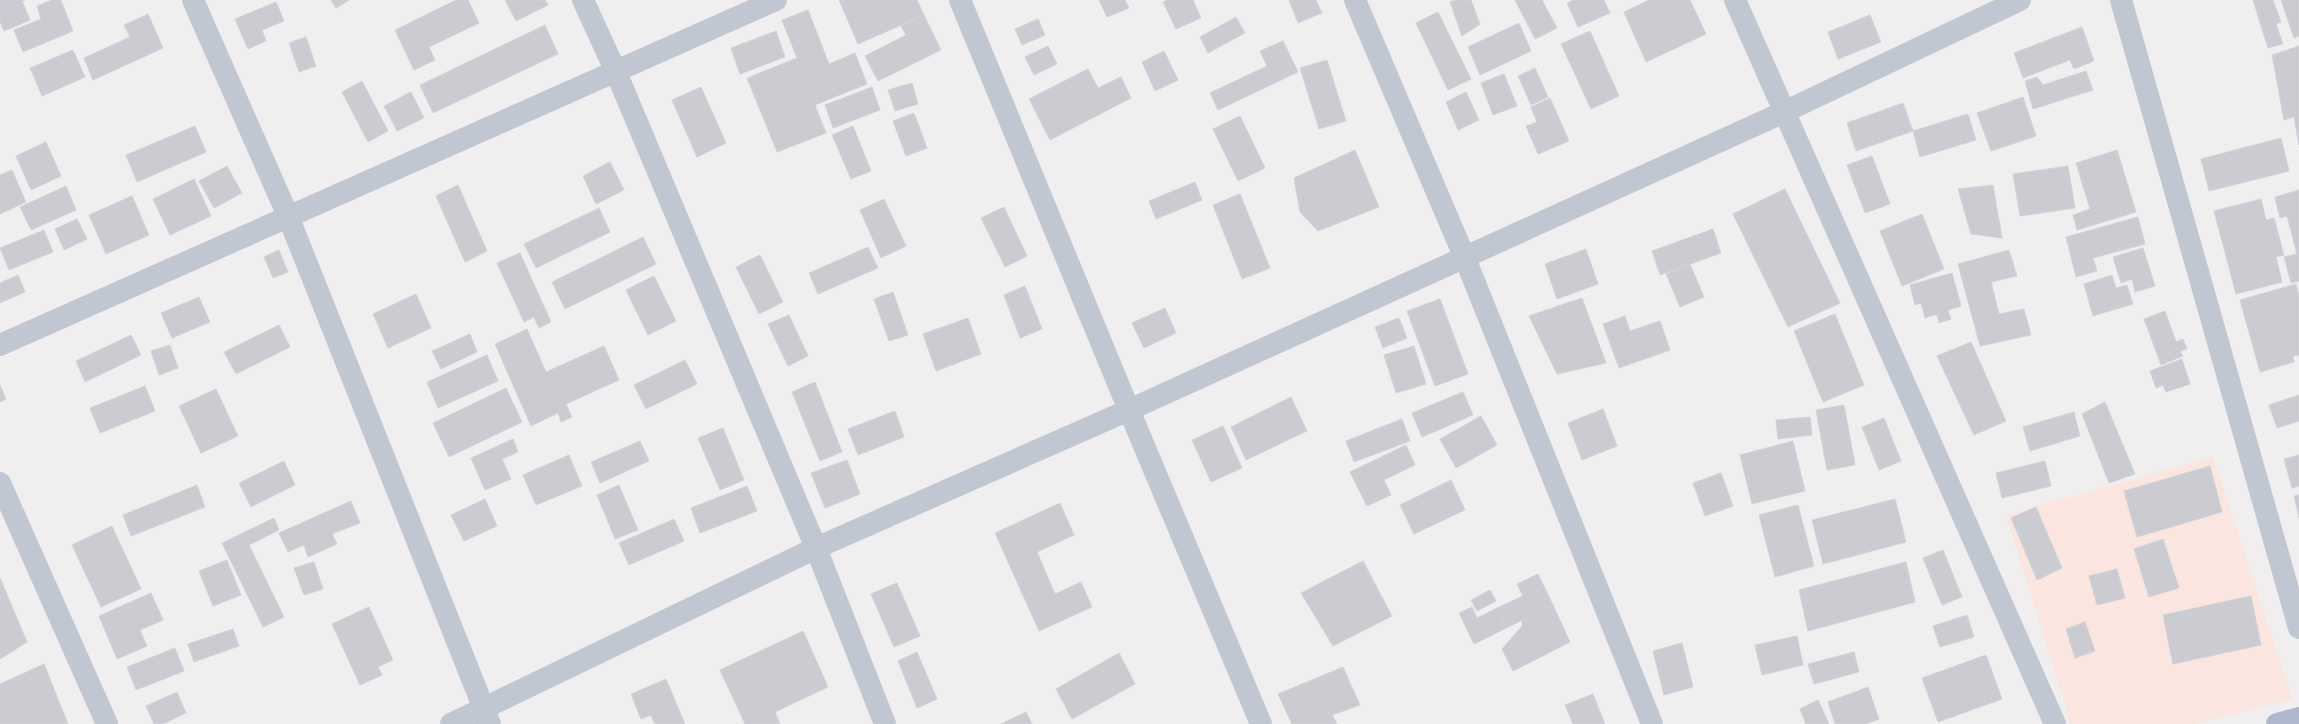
<svg xmlns="http://www.w3.org/2000/svg" width="2299" height="724" viewBox="0 0 2299 724" font-family="'Exo 2',sans-serif">
  <style>
    .medical { fill: #fae6de }
    .building { fill: #caccd2; stroke: #d2d2d9 }
    .lines { fill: none; stroke-linecap: round; stroke-linejoin: round }
    .minor { stroke: #c1c7d2; stroke-width: 22 }
    .major { stroke: #aeb7cc; stroke-width: 22 }
  </style>
  <rect width="100%" height="100%" fill="#f0eeee"/>
  <path class="medical" d="M 2213,457 L 2292,699 L 2192,724 L 2071,724 L 2006,515 Z"/>
  <g class="building">
    <path d="M 0,0 L 25,0 L 22,1 L 30,20 L 4,31 L 0,22 Z"/>
    <path d="M 52,0 L 61,0 L 73,31 L 23,52 L 14,30 L 41,19 L 37,6 Z"/>
    <path d="M 331,0 L 349,0 L 336,8 Z"/>
    <path d="M 456,0 L 468,0 L 479,23 L 429,47 L 435,60 L 414,70 L 395,30 Z"/>
    <path d="M 505,0 L 545,0 L 548,5 L 516,21 Z"/>
    <path d="M 839,0 L 917,0 L 924,15 L 858,44 Z"/>
    <path d="M 1099,0 L 1125,0 L 1129,8 L 1107,17 Z"/>
    <path d="M 1167,0 L 1193,0 L 1201,18 L 1176,29 L 1163,2 Z"/>
    <path d="M 1289,0 L 1316,0 L 1322,13 L 1298,23 Z"/>
    <path d="M 1456,0 L 1471,0 L 1480,24 L 1462,36 L 1450,2 Z"/>
    <path d="M 1515,0 L 1542,0 L 1557,28 L 1535,39 Z"/>
    <path d="M 1573,0 L 1604,0 L 1610,13 L 1578,27 L 1567,3 Z"/>
    <path d="M 1649,0 L 1690,0 L 1706,34 L 1646,62 L 1624,12 Z"/>
    <path d="M 2253,0 L 2273,0 L 2281,22 L 2276,24 L 2283,44 L 2268,48 Z"/>
    <path d="M 2281,0 L 2299,0 L 2299,36 L 2294,38 Z"/>
    <path d="M 276,2 L 284,21 L 262,30 L 266,41 L 248,49 L 235,19 Z"/>
    <path d="M 808,10 L 829,64 L 855,53 L 867,84 L 815,105 L 826,133 L 777,152 L 747,78 L 797,58 L 782,20 Z"/>
    <path d="M 1438,12 L 1471,79 L 1448,90 L 1416,23 Z"/>
    <path d="M 148,14 L 163,48 L 93,80 L 84,58 L 130,37 L 124,25 Z"/>
    <path d="M 924,15 L 941,50 L 878,81 L 865,56 L 906,35 L 901,26 Z"/>
    <path d="M 1870,15 L 1881,42 L 1838,59 L 1828,32 Z"/>
    <path d="M 1236,17 L 1245,33 L 1208,53 L 1200,37 Z"/>
    <path d="M 1038,19 L 1045,35 L 1022,45 L 1015,29 Z"/>
    <path d="M 1519,23 L 1531,51 L 1480,75 L 1468,47 Z"/>
    <path d="M 545,25 L 558,54 L 433,113 L 420,85 Z"/>
    <path d="M 2082,27 L 2094,61 L 2074,69 L 2070,60 L 2023,78 L 2014,53 Z"/>
    <path d="M 776,31 L 785,57 L 740,74 L 731,48 Z"/>
    <path d="M 1590,31 L 1619,96 L 1591,109 L 1561,44 Z"/>
    <path d="M 306,37 L 316,66 L 299,72 L 289,43 Z"/>
    <path d="M 1283,41 L 1298,72 L 1218,110 L 1210,93 L 1267,66 L 1260,51 Z"/>
    <path d="M 1048,46 L 1057,64 L 1034,75 L 1025,57 Z"/>
    <path d="M 2299,46 L 2299,145 L 2294,117 L 2284,120 L 2272,55 Z"/>
    <path d="M 73,50 L 85,77 L 42,96 L 30,68 Z"/>
    <path d="M 1164,51 L 1178,80 L 1155,91 L 1142,62 Z"/>
    <path d="M 1327,60 L 1346,121 L 1319,129 L 1300,68 Z"/>
    <path d="M 1535,68 L 1548,97 L 1531,105 L 1518,76 Z"/>
    <path d="M 1088,69 L 1098,88 L 1121,77 L 1131,98 L 1050,140 L 1029,99 Z"/>
    <path d="M 2086,71 L 2093,90 L 2033,109 L 2025,81 L 2037,77 L 2043,85 Z"/>
    <path d="M 1504,74 L 1517,106 L 1493,115 L 1481,83 Z"/>
    <path d="M 362,81 L 388,131 L 368,142 L 342,92 Z"/>
    <path d="M 912,83 L 918,104 L 895,111 L 888,90 Z"/>
    <path d="M 701,87 L 726,143 L 697,157 L 672,100 Z"/>
    <path d="M 872,87 L 880,110 L 833,128 L 825,105 Z"/>
    <path d="M 411,92 L 424,118 L 397,131 L 384,106 Z"/>
    <path d="M 1466,92 L 1479,120 L 1458,130 L 1446,102 Z"/>
    <path d="M 2023,97 L 2036,136 L 1991,151 L 1977,113 Z"/>
    <path d="M 1550,98 L 1569,141 L 1538,154 L 1526,126 L 1537,122 L 1531,107 Z"/>
    <path d="M 1903,103 L 1913,131 L 1856,151 L 1847,123 Z"/>
    <path d="M 914,113 L 927,148 L 906,156 L 893,121 Z"/>
    <path d="M 1968,114 L 1976,140 L 1920,157 L 1913,131 Z"/>
    <path d="M 1240,116 L 1265,168 L 1238,181 L 1213,129 Z"/>
    <path d="M 195,126 L 206,152 L 137,182 L 126,155 Z"/>
    <path d="M 853,126 L 871,171 L 851,179 L 832,135 Z"/>
    <path d="M 2281,138 L 2289,171 L 2209,191 L 2201,159 Z"/>
    <path d="M 46,142 L 61,176 L 31,190 L 16,156 Z"/>
    <path d="M 1355,150 L 1379,207 L 1318,231 L 1300,212 L 1294,178 Z"/>
    <path d="M 2117,150 L 2136,212 L 2077,230 L 2073,215 L 2090,209 L 2076,163 Z"/>
    <path d="M 1872,156 L 1890,204 L 1865,213 L 1847,165 Z"/>
    <path d="M 610,162 L 624,190 L 596,204 L 583,176 Z"/>
    <path d="M 227,166 L 242,193 L 214,208 L 199,181 Z"/>
    <path d="M 2068,166 L 2075,208 L 2020,216 L 2013,174 Z"/>
    <path d="M 12,170 L 26,202 L 0,214 L 0,175 Z"/>
    <path d="M 194,179 L 211,216 L 170,235 L 153,199 Z"/>
    <path d="M 1195,182 L 1202,200 L 1156,219 L 1149,201 Z"/>
    <path d="M 458,185 L 487,251 L 465,262 L 436,196 Z"/>
    <path d="M 1993,185 L 2002,238 L 1971,234 L 1958,189 Z"/>
    <path d="M 66,186 L 76,210 L 31,230 L 20,207 Z"/>
    <path d="M 1785,189 L 1840,303 L 1788,327 L 1733,214 Z"/>
    <path d="M 2299,190 L 2299,281 L 2291,283 L 2284,257 L 2297,254 L 2287,216 L 2280,218 L 2275,197 Z"/>
    <path d="M 1240,194 L 1270,268 L 1242,279 L 1213,205 Z"/>
    <path d="M 132,196 L 149,235 L 106,254 L 89,215 Z"/>
    <path d="M 884,199 L 906,246 L 881,258 L 860,210 Z"/>
    <path d="M 2261,199 L 2266,220 L 2274,218 L 2284,255 L 2276,257 L 2282,282 L 2236,294 L 2214,211 Z"/>
    <path d="M 1004,207 L 1027,256 L 1005,267 L 981,218 Z"/>
    <path d="M 599,208 L 610,232 L 536,268 L 524,244 Z"/>
    <path d="M 1922,214 L 1944,269 L 1902,286 L 1880,231 Z"/>
    <path d="M 2138,217 L 2145,244 L 2093,258 L 2097,271 L 2076,277 L 2066,237 Z"/>
    <path d="M 77,219 L 87,239 L 64,250 L 55,229 Z"/>
    <path d="M 1713,229 L 1721,253 L 1660,275 L 1652,251 Z"/>
    <path d="M 44,230 L 53,252 L 9,270 L 0,248 Z"/>
    <path d="M 643,237 L 656,264 L 565,309 L 552,282 Z"/>
    <path d="M 868,247 L 878,268 L 818,294 L 809,273 Z"/>
    <path d="M 2143,248 L 2155,286 L 2135,292 L 2132,279 L 2121,283 L 2113,257 Z"/>
    <path d="M 1586,249 L 1598,284 L 1557,299 L 1545,264 Z"/>
    <path d="M 279,250 L 288,272 L 273,278 L 264,257 Z"/>
    <path d="M 2009,250 L 2017,276 L 1991,282 L 1999,314 L 2024,309 L 2031,335 L 1980,346 L 1958,264 Z"/>
    <path d="M 520,253 L 551,322 L 539,328 L 534,317 L 524,322 L 497,263 Z"/>
    <path d="M 760,255 L 783,302 L 759,314 L 736,267 Z"/>
    <path d="M 1690,264 L 1704,297 L 1680,307 L 1666,274 Z"/>
    <path d="M 1952,273 L 1961,306 L 1948,310 L 1951,319 L 1939,323 L 1937,314 L 1925,318 L 1921,303 L 1915,305 L 1910,285 Z"/>
    <path d="M 18,275 L 25,292 L 0,303 L 0,283 Z"/>
    <path d="M 2112,275 L 2116,288 L 2127,285 L 2133,304 L 2093,316 L 2084,284 Z"/>
    <path d="M 654,276 L 676,321 L 648,335 L 626,290 Z"/>
    <path d="M 2296,284 L 2299,296 L 2299,355 L 2293,356 L 2294,362 L 2260,372 L 2240,300 Z"/>
    <path d="M 1025,286 L 1042,329 L 1020,338 L 1004,295 Z"/>
    <path d="M 893,292 L 908,335 L 889,341 L 874,299 Z"/>
    <path d="M 416,294 L 431,328 L 388,348 L 373,314 Z"/>
    <path d="M 199,297 L 210,322 L 172,338 L 161,313 Z"/>
    <path d="M 1582,298 L 1606,363 L 1557,374 L 1529,316 Z"/>
    <path d="M 1440,299 L 1468,374 L 1435,386 L 1407,311 Z"/>
    <path d="M 1165,308 L 1176,333 L 1144,348 L 1132,323 Z"/>
    <path d="M 2165,311 L 2176,342 L 2183,339 L 2187,349 L 2180,351 L 2183,356 L 2161,365 L 2144,319 Z"/>
    <path d="M 1835,314 L 1864,385 L 1823,402 L 1794,331 Z"/>
    <path d="M 789,315 L 808,356 L 788,366 L 768,324 Z"/>
    <path d="M 1625,316 L 1630,331 L 1660,321 L 1670,350 L 1619,368 L 1603,324 Z"/>
    <path d="M 968,318 L 981,354 L 936,371 L 923,334 Z"/>
    <path d="M 1399,318 L 1407,338 L 1383,348 L 1375,327 Z"/>
    <path d="M 279,325 L 290,347 L 236,374 L 224,352 Z"/>
    <path d="M 527,329 L 546,372 L 604,346 L 619,380 L 566,404 L 572,417 L 561,422 L 558,413 L 531,426 L 495,344 Z"/>
    <path d="M 470,334 L 477,352 L 441,369 L 432,351 Z"/>
    <path d="M 131,335 L 141,355 L 85,382 L 76,361 Z"/>
    <path d="M 1971,342 L 2006,421 L 1974,435 L 1937,356 Z"/>
    <path d="M 170,345 L 178,368 L 159,375 L 151,351 Z"/>
    <path d="M 1414,346 L 1426,384 L 1396,393 L 1384,355 Z"/>
    <path d="M 487,355 L 498,381 L 438,408 L 427,382 Z"/>
    <path d="M 2182,359 L 2190,384 L 2166,392 L 2163,385 L 2156,388 L 2150,371 Z"/>
    <path d="M 685,360 L 697,384 L 646,409 L 634,385 Z"/>
    <path d="M 815,382 L 842,452 L 820,461 L 792,392 Z"/>
    <path d="M 0,385 L 6,399 L 0,402 Z"/>
    <path d="M 145,386 L 155,411 L 100,433 L 90,408 Z"/>
    <path d="M 506,388 L 522,422 L 449,457 L 433,423 Z"/>
    <path d="M 216,389 L 238,436 L 201,453 L 179,406 Z"/>
    <path d="M 1463,392 L 1473,415 L 1422,437 L 1412,413 Z"/>
    <path d="M 2299,395 L 2299,421 L 2277,428 L 2269,405 Z"/>
    <path d="M 1291,397 L 1307,431 L 1246,460 L 1231,427 Z"/>
    <path d="M 2105,402 L 2135,474 L 2109,483 L 2082,414 Z"/>
    <path d="M 1844,405 L 1855,465 L 1827,470 L 1816,410 Z"/>
    <path d="M 1603,409 L 1617,446 L 1582,460 L 1568,423 Z"/>
    <path d="M 895,411 L 904,437 L 858,455 L 848,429 Z"/>
    <path d="M 2074,412 L 2080,436 L 2030,451 L 2023,427 Z"/>
    <path d="M 1481,416 L 1497,445 L 1456,468 L 1440,439 Z"/>
    <path d="M 1810,417 L 1812,435 L 1778,439 L 1776,420 Z"/>
    <path d="M 1884,418 L 1901,461 L 1879,470 L 1862,427 Z"/>
    <path d="M 1402,419 L 1410,441 L 1354,462 L 1346,441 Z"/>
    <path d="M 1223,426 L 1242,468 L 1211,482 L 1192,440 Z"/>
    <path d="M 723,428 L 744,480 L 720,490 L 698,438 Z"/>
    <path d="M 513,439 L 518,452 L 502,459 L 511,479 L 485,490 L 471,458 Z"/>
    <path d="M 640,441 L 649,461 L 600,483 L 591,462 Z"/>
    <path d="M 1793,441 L 1805,491 L 1752,504 L 1740,455 Z"/>
    <path d="M 1406,445 L 1415,465 L 1384,480 L 1391,495 L 1367,506 L 1350,472 Z"/>
    <path d="M 569,455 L 582,486 L 536,505 L 523,475 Z"/>
    <path d="M 2299,455 L 2299,486 L 2292,488 L 2284,459 Z"/>
    <path d="M 847,460 L 860,494 L 825,508 L 811,473 Z"/>
    <path d="M 284,461 L 295,485 L 251,507 L 239,483 Z"/>
    <path d="M 2045,461 L 2051,486 L 2002,498 L 1996,473 Z"/>
    <path d="M 2210,466 L 2222,512 L 2137,537 L 2124,491 Z"/>
    <path d="M 1721,473 L 1733,506 L 1705,516 L 1693,483 Z"/>
    <path d="M 1451,480 L 1465,510 L 1414,534 L 1400,505 Z"/>
    <path d="M 197,485 L 205,507 L 131,536 L 123,515 Z"/>
    <path d="M 619,485 L 638,530 L 615,539 L 597,495 Z"/>
    <path d="M 747,486 L 757,511 L 700,533 L 691,508 Z"/>
    <path d="M 2299,495 L 2299,518 L 2294,496 Z"/>
    <path d="M 485,499 L 497,526 L 464,541 L 451,515 Z"/>
    <path d="M 1895,499 L 1906,542 L 1823,564 L 1812,520 Z"/>
    <path d="M 351,501 L 360,523 L 332,534 L 337,544 L 308,557 L 304,545 L 288,552 L 279,533 Z"/>
    <path d="M 1060,503 L 1074,535 L 1037,552 L 1055,594 L 1081,582 L 1092,607 L 1039,631 L 995,533 Z"/>
    <path d="M 1798,505 L 1814,566 L 1775,577 L 1759,515 Z"/>
    <path d="M 2036,507 L 2062,568 L 2037,580 L 2011,518 Z"/>
    <path d="M 274,518 L 279,530 L 249,545 L 284,617 L 263,627 L 222,543 Z"/>
    <path d="M 674,519 L 684,541 L 629,565 L 619,543 Z"/>
    <path d="M 112,526 L 141,589 L 101,607 L 72,545 Z"/>
    <path d="M 2163,539 L 2179,588 L 2149,597 L 2134,549 Z"/>
    <path d="M 1943,550 L 1962,597 L 1942,605 L 1923,558 Z"/>
    <path d="M 227,560 L 241,595 L 213,606 L 199,571 Z"/>
    <path d="M 1363,561 L 1392,616 L 1333,646 L 1301,593 Z"/>
    <path d="M 314,562 L 323,589 L 304,595 L 294,568 Z"/>
    <path d="M 1906,562 L 1915,602 L 1808,631 L 1799,590 Z"/>
    <path d="M 2117,569 L 2125,598 L 2097,605 L 2089,576 Z"/>
    <path d="M 1538,574 L 1553,605 L 1506,628 L 1497,608 L 1523,596 L 1517,584 Z"/>
    <path d="M 0,578 L 27,642 L 0,659 Z"/>
    <path d="M 897,583 L 920,636 L 894,647 L 871,594 Z"/>
    <path d="M 1490,590 L 1496,601 L 1477,611 L 1471,600 Z"/>
    <path d="M 151,593 L 163,620 L 140,630 L 147,646 L 117,659 L 99,616 Z"/>
    <path d="M 2251,596 L 2261,645 L 2173,664 L 2163,615 Z"/>
    <path d="M 1553,605 L 1570,642 L 1513,671 L 1502,649 L 1522,626 L 1522,620 Z"/>
    <path d="M 369,607 L 393,660 L 378,667 L 382,675 L 360,685 L 332,624 Z"/>
    <path d="M 1472,607 L 1477,618 L 1497,608 L 1506,628 L 1474,644 L 1459,613 Z"/>
    <path d="M 1967,615 L 1974,637 L 1940,647 L 1933,626 Z"/>
    <path d="M 2085,622 L 2095,651 L 2075,658 L 2066,629 Z"/>
    <path d="M 233,629 L 239,646 L 194,662 L 188,644 Z"/>
    <path d="M 803,631 L 828,687 L 775,712 L 780,724 L 745,724 L 720,670 Z"/>
    <path d="M 1797,636 L 1803,665 L 1762,675 L 1755,645 Z"/>
    <path d="M 1682,643 L 1693,687 L 1664,695 L 1653,651 Z"/>
    <path d="M 175,648 L 184,671 L 136,690 L 127,667 Z"/>
    <path d="M 917,652 L 937,699 L 917,708 L 898,661 Z"/>
    <path d="M 1854,652 L 1859,672 L 1814,684 L 1808,664 Z"/>
    <path d="M 1119,653 L 1135,684 L 1072,719 L 1056,689 Z"/>
    <path d="M 1986,655 L 2002,699 L 1938,722 L 1922,678 Z"/>
    <path d="M 44,664 L 68,724 L 0,724 L 0,684 Z"/>
    <path d="M 1343,667 L 1360,705 L 1332,715 L 1337,724 L 1292,724 L 1278,694 Z"/>
    <path d="M 666,679 L 685,724 L 655,724 L 651,715 L 641,719 L 631,694 Z"/>
    <path d="M 1868,687 L 1879,719 L 1866,724 L 1835,724 L 1828,702 Z"/>
    <path d="M 177,692 L 186,713 L 163,724 L 154,724 L 146,706 Z"/>
    <path d="M 1593,694 L 1605,724 L 1573,724 L 1565,705 Z"/>
    <path d="M 1818,700 L 1829,724 L 1806,724 L 1800,709 Z"/>
    <path d="M 1026,712 L 1032,724 L 1001,724 Z"/>
  </g>
  <g class="lines">
    <g class="minor">
      <path d="M 193,0 L 288,216 L 490,724"/>
      <path d="M 583,0 L 616,72 L 816,548 L 885,724"/>
      <path d="M 960,0 L 1129,410 L 1261,724"/>
      <path d="M 1355,0 L 1464,256 L 1652,724"/>
      <path d="M 1735,0 L 2055,724"/>
      <path d="M 2121,0 L 2299,628"/>
      <path d="M 0,345 L 776,0"/>
      <path d="M 0,483 L 107,724"/>
      <path d="M 451,724 L 816,548 L 1129,410 L 1784,112 L 2020,0"/>
    </g>
    <path class="major" d="M 2277,724 L 2299,718"/>
  </g>
</svg>
